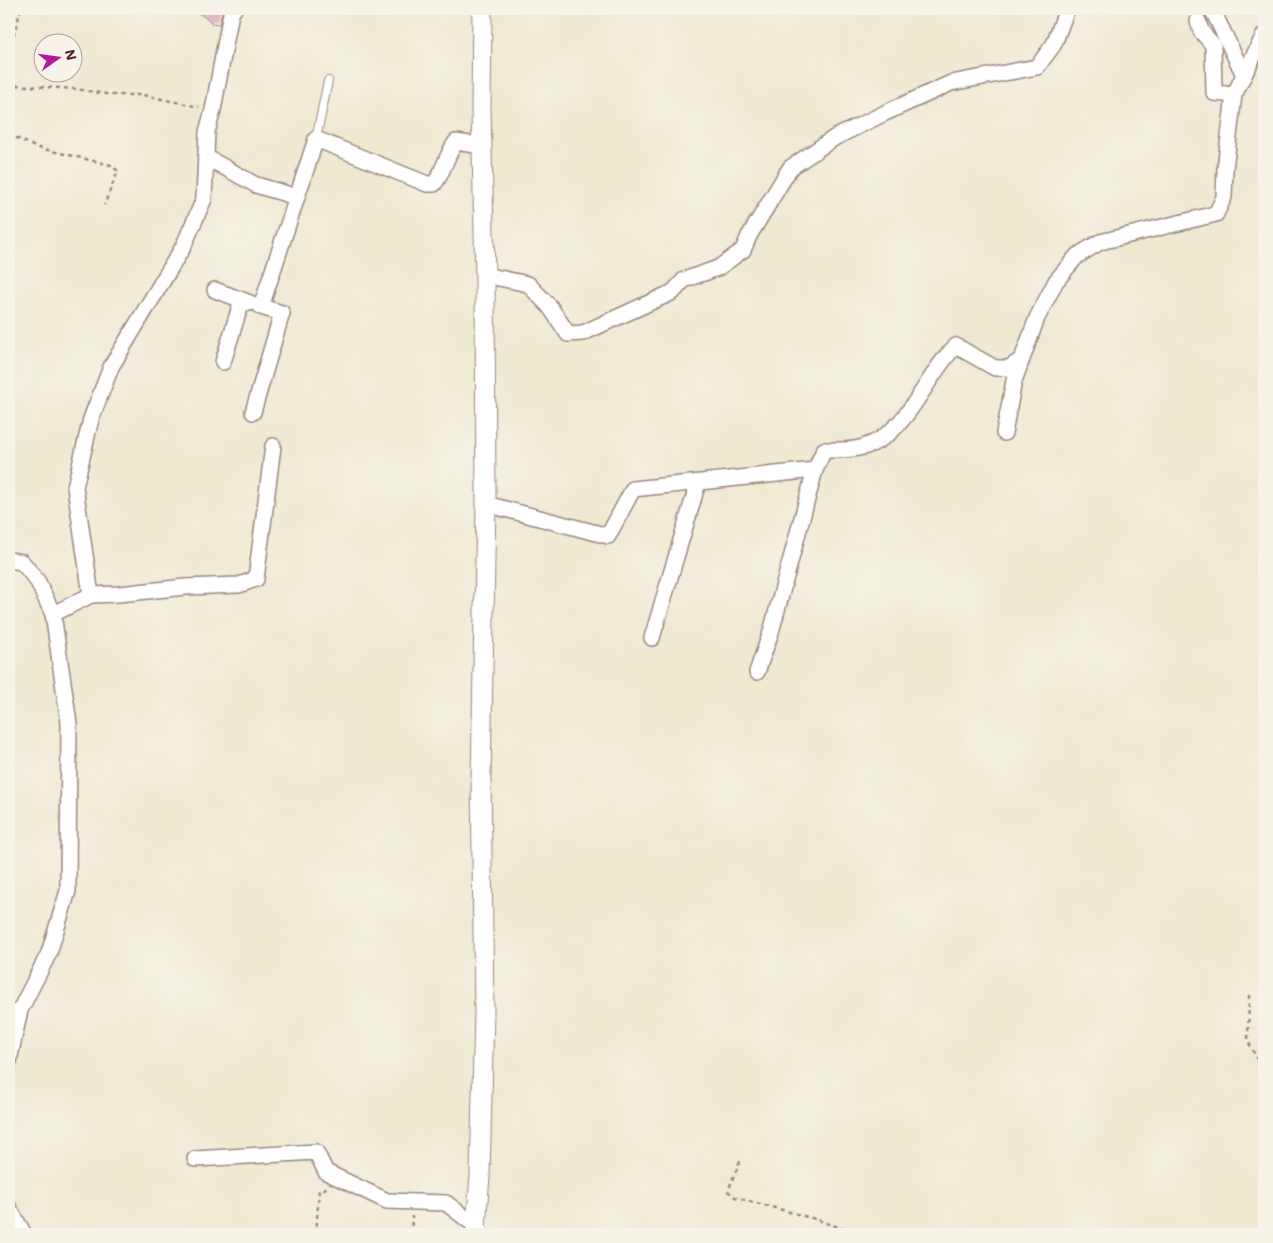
<svg xmlns="http://www.w3.org/2000/svg" width="1273" height="1243" viewBox="0 0 1273 1243" font-family="Mali,sans-serif">
  <style>
    .building { fill: #d99ebd }
    .lines { fill: none; stroke-linecap: round; stroke-linejoin: round }
    .service-casing { stroke: #9c847e; stroke-width: 10 }
    .minor-casing { stroke: #9c847e; stroke-width: 18 }
    .tertiary-casing { stroke: #9c847e; stroke-width: 21 }
    .path { stroke: #9c847e; stroke-width: 2.5; stroke-dasharray: 4 4; stroke-linecap: butt }
    .service { stroke: #fff; stroke-width: 8 }
    .minor { stroke: #fff; stroke-width: 15 }
    .tertiary { stroke: #fff; stroke-width: 19 }
  </style>
  <rect width="100%" height="100%" fill="#f7f3e8"/>
  <filter id="ink" filterUnits="userSpaceOnUse"><feTurbulence type="fractalNoise" baseFrequency=".02" numOctaves="2"/><feDisplacementMap in="SourceGraphic" scale="10" xChannelSelector="R" yChannelSelector="G"/><feConvolveMatrix kernelMatrix="1 2 1 2 8 2 1 2 1" color-interpolation-filters="sRGB"/></filter>
  <filter id="wash" filterUnits="userSpaceOnUse"><feTurbulence type="fractalNoise" baseFrequency=".0096" numOctaves="4" result="noise"/><feDisplacementMap in="SourceGraphic" scale="20" xChannelSelector="R" yChannelSelector="G"/><feGaussianBlur stdDeviation="1.12" result="paint"/><feColorMatrix in="noise" values="0 0 0 0 0 0 0 0 0 0 0 0 0 0 0 0 0 1.4 0 .05"/><feComposite in="paint" operator="in"/></filter>
  <g filter="url(#wash)">
    <rect width="100%" height="100%" fill="#eee9d1"/>
    <g id="blocks">
      <path class="building" d="M 192,9 L 223,9 L 219,25 L 211,24 L 211,21 Z"/>
    </g>
  </g>
  <g filter="url(#ink)">
    <use href="#blocks" fill-opacity="0" stroke="#9c847e" stroke-width="1"/>
    <g class="lines">
      <defs>
        <path id="service" d="M 316,139 L 328,81"/>
        <g id="minor">
          <path d="M 1212,9 L 1244,75"/>
          <path d="M 1198,21 L 1201,31 L 1213,45 L 1214,93 L 1234,95"/>
          <path d="M 206,157 L 256,185 L 297,197"/>
          <path d="M 485,275 L 528,284 L 550,307 L 568,334 L 583,333 L 673,292 L 684,280 L 718,268 L 743,250 L 749,236 L 790,168 L 834,138 L 885,113 L 951,83 L 1037,67 L 1054,44 L 1067,9"/>
          <path d="M 215,290 L 250,303"/>
          <path d="M 223,362 L 242,300"/>
          <path d="M 253,412 L 282,313 L 261,307 L 316,139 L 427,184 L 434,184 C 444,172 446,155 456,142 L 482,146"/>
          <path d="M 1004,433 L 1014,381 L 1037,318 L 1056,281 L 1077,256 L 1100,242 L 1216,214 L 1224,197 L 1225,169 L 1234,95 L 1264,35"/>
          <path d="M 486,504 L 608,536 L 633,489 L 815,470"/>
          <path d="M 9,560 L 22,562 L 38,582 L 53,614"/>
          <path d="M 91,595 L 75,487 L 91,419 L 111,367 L 183,247 L 204,199 L 207,132 L 213,110 L 231,13 L 234,9"/>
          <path d="M 652,638 L 698,483"/>
          <path d="M 757,672 L 771,632 L 815,470 L 824,450 C 837,450 851,451 863,447 C 908,435 925,375 956,346 L 995,368 L 1009,368 L 1021,360"/>
          <path d="M 9,1061 L 20,1010 L 49,953 L 68,891 L 69,723 L 53,614 L 91,595 L 119,594 L 185,587 L 239,585 L 256,579 L 273,446"/>
          <path d="M 195,1159 L 316,1152 L 326,1172 L 387,1201 L 446,1203 L 476,1226"/>
          <path d="M 9,1208 L 24,1234"/>
        </g>
        <path id="tertiary" d="M 478,1234 L 476,1226 L 480,1176 L 484,1012 L 481,780 L 486,504 L 485,275 L 481,109 L 482,9"/>
      </defs>
      <use href="#service" class="service-casing"/>
      <use href="#minor" class="minor-casing"/>
      <use href="#tertiary" class="tertiary-casing"/>
      <g class="path">
        <path d="M 9,51 L 21,9"/>
        <path d="M 9,88 L 13,85 L 76,89 L 112,95 L 143,95 L 199,107"/>
        <path d="M 9,134 L 35,147 L 111,165 L 118,171 L 104,205"/>
        <path d="M 1249,995 L 1248,1041 L 1264,1073"/>
        <path d="M 740,1161 L 728,1191 L 735,1197 L 815,1219 L 859,1234"/>
        <path d="M 316,1234 L 319,1190 L 327,1188"/>
        <path d="M 411,1234 L 412,1216"/>
      </g>
      <use href="#service" class="service"/>
      <use href="#minor" class="minor"/>
      <use href="#tertiary" class="tertiary"/>
    </g>
  </g>
  <rect width="1273" height="1243" fill="none" stroke="#f7f3e8" stroke-width="30"/>
  <g transform="translate(58 58) rotate(76)"><circle r="24" fill="#f7f3e8" stroke="#b29e9c"/>
  <path d="M0-4L9 19L0 12L-9 19Z" fill="#b5179e"/>
  <text y="-8" font-size="14" font-weight="bold" text-anchor="middle" fill="#4a1f2b">N</text>
  </g>
</svg>
